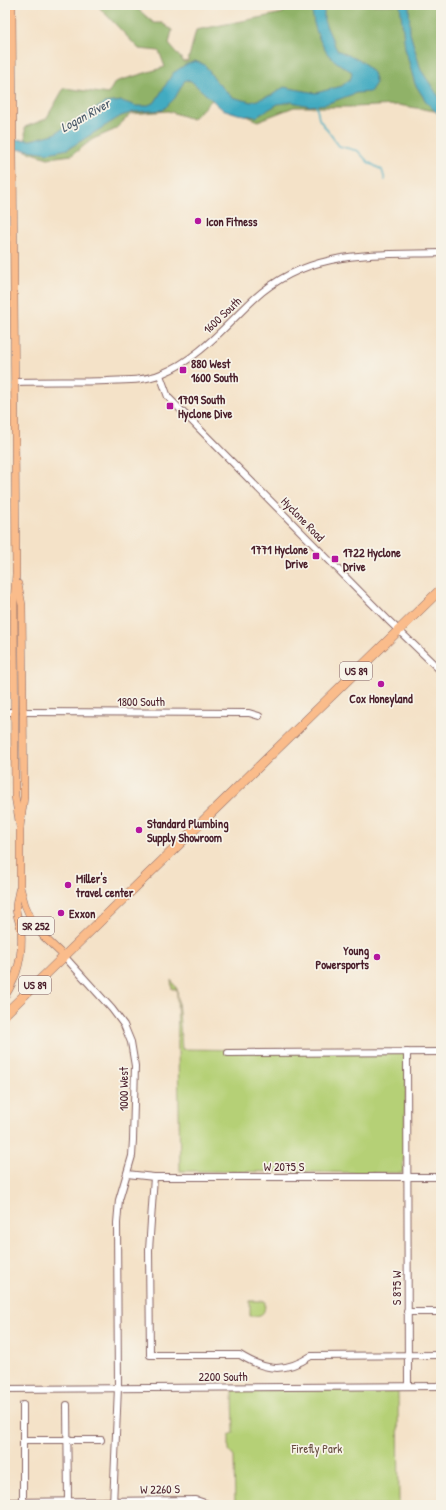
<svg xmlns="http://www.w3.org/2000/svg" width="446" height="1510" viewBox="0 0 446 1510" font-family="'Patrick Hand',sans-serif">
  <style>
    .green { fill: #b5d076; stroke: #807850 }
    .forest { fill: #90b267; stroke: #6d6849 }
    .water { fill: #42abc1; stroke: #466576 }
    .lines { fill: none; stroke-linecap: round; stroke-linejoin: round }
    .stream { stroke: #42abc1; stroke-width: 1.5 }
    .minor-casing { stroke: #866362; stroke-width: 8 }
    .major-casing { stroke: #866362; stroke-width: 8 }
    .highway-casing { stroke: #866362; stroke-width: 10 }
    .minor { stroke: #fff; stroke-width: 6 }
    .major { stroke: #fabc8b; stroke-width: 7 }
    .highway { stroke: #fabc8b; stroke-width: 9 }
    .poi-dot { fill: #b5179e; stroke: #f7f3e8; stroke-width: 1.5 }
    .labels { text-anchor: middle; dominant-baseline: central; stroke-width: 3.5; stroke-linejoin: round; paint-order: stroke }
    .shield { fill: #f7f3e8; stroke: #7e5f64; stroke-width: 1 }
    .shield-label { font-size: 11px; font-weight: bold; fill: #4a1f2b }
    .poi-label { font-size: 12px; font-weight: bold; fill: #4a1f2b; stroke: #f7f3e8; text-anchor: start }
    .street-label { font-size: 12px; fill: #4a1f2b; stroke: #f7f3e8 }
    .park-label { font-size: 12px; fill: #654b3e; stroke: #f7f3e8 }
    .water-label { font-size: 13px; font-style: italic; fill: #475767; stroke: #f7f3e8 }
  </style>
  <rect width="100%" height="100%" fill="#f7f3e8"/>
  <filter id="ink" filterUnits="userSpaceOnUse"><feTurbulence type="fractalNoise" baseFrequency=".025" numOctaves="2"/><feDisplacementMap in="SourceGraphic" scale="8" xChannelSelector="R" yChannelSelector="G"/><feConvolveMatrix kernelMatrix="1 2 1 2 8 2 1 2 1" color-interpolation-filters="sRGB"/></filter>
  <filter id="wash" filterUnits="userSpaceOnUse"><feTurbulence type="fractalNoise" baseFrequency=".012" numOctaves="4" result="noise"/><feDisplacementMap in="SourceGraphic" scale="16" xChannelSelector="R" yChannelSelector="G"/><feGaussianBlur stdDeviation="0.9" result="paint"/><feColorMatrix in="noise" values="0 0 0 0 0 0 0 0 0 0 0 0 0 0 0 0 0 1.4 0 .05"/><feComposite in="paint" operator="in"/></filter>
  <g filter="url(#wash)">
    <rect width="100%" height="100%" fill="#f4e2c8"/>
    <g class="green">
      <path d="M 171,980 L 177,989 L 182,1049 L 407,1052 L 403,1173 L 180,1171 L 177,989 L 172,989 Z"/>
      <path d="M 250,1301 L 265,1301 C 265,1314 263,1316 250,1316 Z"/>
      <path d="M 233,1390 L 398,1390 L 399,1505 L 235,1505 L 234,1457 L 229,1451 L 229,1435 L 234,1433 Z"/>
    </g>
    <path class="forest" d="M 97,5 L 133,5 L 154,23 L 162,23 L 172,30 L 169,44 L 184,62 L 188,61 L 196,30 L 283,13 L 286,5 L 441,5 L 441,112 L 398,105 L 352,107 L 294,107 L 258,121 L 212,100 L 192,119 L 168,111 L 131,114 L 114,130 L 93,139 L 72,155 L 48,158 L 26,151 L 25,127 L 46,119 L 64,88 L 108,94 L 115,82 L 165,67 L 159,51 L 139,49 Z"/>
    <g class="water">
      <path d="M 313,5 L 324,5 L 324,21 L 337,50 L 363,62 L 373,73 L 376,83 L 370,92 L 356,93 L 326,104 L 310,106 L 292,102 L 278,104 L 256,117 L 238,114 L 222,109 L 191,81 L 185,80 L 175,98 L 163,110 L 134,112 L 121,116 L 68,149 L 48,153 L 29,150 L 5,149 L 5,139 L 31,140 L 54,134 L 105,103 L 122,101 L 136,106 L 146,106 L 155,102 L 173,73 L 185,65 L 195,61 L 205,65 L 215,80 L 232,97 L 251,102 L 272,95 L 284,87 L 316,93 L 342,86 L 351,78 L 352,72 C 344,67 333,61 327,53 C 319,41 310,19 313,5 Z"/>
      <path d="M 400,5 L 409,5 L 410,33 L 421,70 L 441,100 L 441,117 L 427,103 L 415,84 L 405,48 Z"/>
    </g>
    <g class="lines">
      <path class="stream" d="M 316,104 L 319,119 L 339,146 L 358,151 L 368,162 L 382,170 L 385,180"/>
    </g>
  </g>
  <g filter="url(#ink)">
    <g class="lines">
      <defs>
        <g id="minor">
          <path d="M 160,375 L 168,397 L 388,620 L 441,671"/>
          <path d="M 16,382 C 46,381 76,382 107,381 C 125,380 144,381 161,374 C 199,359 225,326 254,299 C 308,249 374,255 441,253"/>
          <path d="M 5,712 L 14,712"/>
          <path d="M 23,712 L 249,713 L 259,716"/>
          <path d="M 64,956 L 112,1009 L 124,1025 L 131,1042 L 135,1066 L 133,1140 L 132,1156 L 119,1200 L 117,1223 L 118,1387 L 113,1505"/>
          <path d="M 407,1052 L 408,1386"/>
          <path d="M 228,1053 L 441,1052"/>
          <path d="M 127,1174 L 154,1177 L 441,1177"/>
          <path d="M 154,1177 L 149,1250 L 150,1355 L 240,1355 C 266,1371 285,1373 311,1356 L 441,1355"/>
          <path d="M 407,1312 L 441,1312"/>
          <path d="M 5,1389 L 441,1386"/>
          <path d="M 23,1405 L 23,1502"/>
          <path d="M 67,1405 L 68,1501"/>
          <path d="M 23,1440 L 101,1440"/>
          <path d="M 5,1502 L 196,1500 L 211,1505"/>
        </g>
        <g id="major">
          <path d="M 12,5 C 12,195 16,384 16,574 L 14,603 L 15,796 L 20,827"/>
          <path d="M 18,584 L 22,605 L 24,797 L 20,827 L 20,887 L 25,905 L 32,921 L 44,937 L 64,956"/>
          <path d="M 5,996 C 18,976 23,954 21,930 C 20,923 16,915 16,908 C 16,902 18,896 19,890"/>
        </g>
        <path id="highway" d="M 5,1014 L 441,589"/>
      </defs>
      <use href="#minor" class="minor-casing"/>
      <use href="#major" class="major-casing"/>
      <use href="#highway" class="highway-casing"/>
      <use href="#minor" class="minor"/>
      <use href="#major" class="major"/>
      <use href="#highway" class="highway"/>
    </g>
  </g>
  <g class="poi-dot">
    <circle cx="198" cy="221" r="4"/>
    <rect x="179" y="366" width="8" height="8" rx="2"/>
    <rect x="166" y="402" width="8" height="8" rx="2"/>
    <rect x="312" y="552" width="8" height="8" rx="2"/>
    <rect x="331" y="555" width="8" height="8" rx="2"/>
    <circle cx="381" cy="684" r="4"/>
    <circle cx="139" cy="830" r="4"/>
    <circle cx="68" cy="885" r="4"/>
    <circle cx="61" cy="913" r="4"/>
    <circle cx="377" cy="957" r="4"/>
  </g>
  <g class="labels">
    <g class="shield">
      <rect x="340" y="662" width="32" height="18" rx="3"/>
      <rect x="18" y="917" width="36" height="18" rx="3"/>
      <rect x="19" y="976" width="32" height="18" rx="3"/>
    </g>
    <g class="shield-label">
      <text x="356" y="671">US 89</text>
      <text x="36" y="926">SR 252</text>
      <text x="35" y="985">US 89</text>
    </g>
    <g class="poi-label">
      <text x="206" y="221">Icon Fitness</text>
      <text x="191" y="363">880 West<tspan x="191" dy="14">1600 South</tspan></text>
      <text x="178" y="399">1709 South<tspan x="178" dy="14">Hyclone Dive</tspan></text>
      <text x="308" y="549" text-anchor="end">1771 Hyclone<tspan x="308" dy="14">Drive</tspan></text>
      <text x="343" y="552">1722 Hyclone<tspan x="343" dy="14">Drive</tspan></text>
      <text x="381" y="698" text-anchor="middle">Cox Honeyland</text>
      <text x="147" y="823">Standard Plumbing<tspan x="147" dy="14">Supply Showroom</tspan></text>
      <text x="76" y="878">Miller's<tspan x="76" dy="14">travel center</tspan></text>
      <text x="69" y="913">Exxon</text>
      <text x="369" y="950" text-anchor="end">Young<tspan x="369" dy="14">Powersports</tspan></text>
    </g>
    <g class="street-label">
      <text transform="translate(222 315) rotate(-44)">1600 South</text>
      <text transform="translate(303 519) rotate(46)">Hyclone Road</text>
      <text x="141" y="701">1800 South</text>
      <text transform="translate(123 1089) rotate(-90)">1000 West</text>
      <text x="284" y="1166">W 2075 S</text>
      <text transform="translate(396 1288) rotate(-90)">S 875 W</text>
      <text x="223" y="1376">2200 South</text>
      <text transform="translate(160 1489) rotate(-1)">W 2260 S</text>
    </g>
    <g class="park-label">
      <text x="317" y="1448">Firefly Park</text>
    </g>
    <g class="water-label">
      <text transform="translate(85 115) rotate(-29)">Logan River</text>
    </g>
  </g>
  <rect width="446" height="1510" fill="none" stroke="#f7f3e8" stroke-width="20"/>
</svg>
